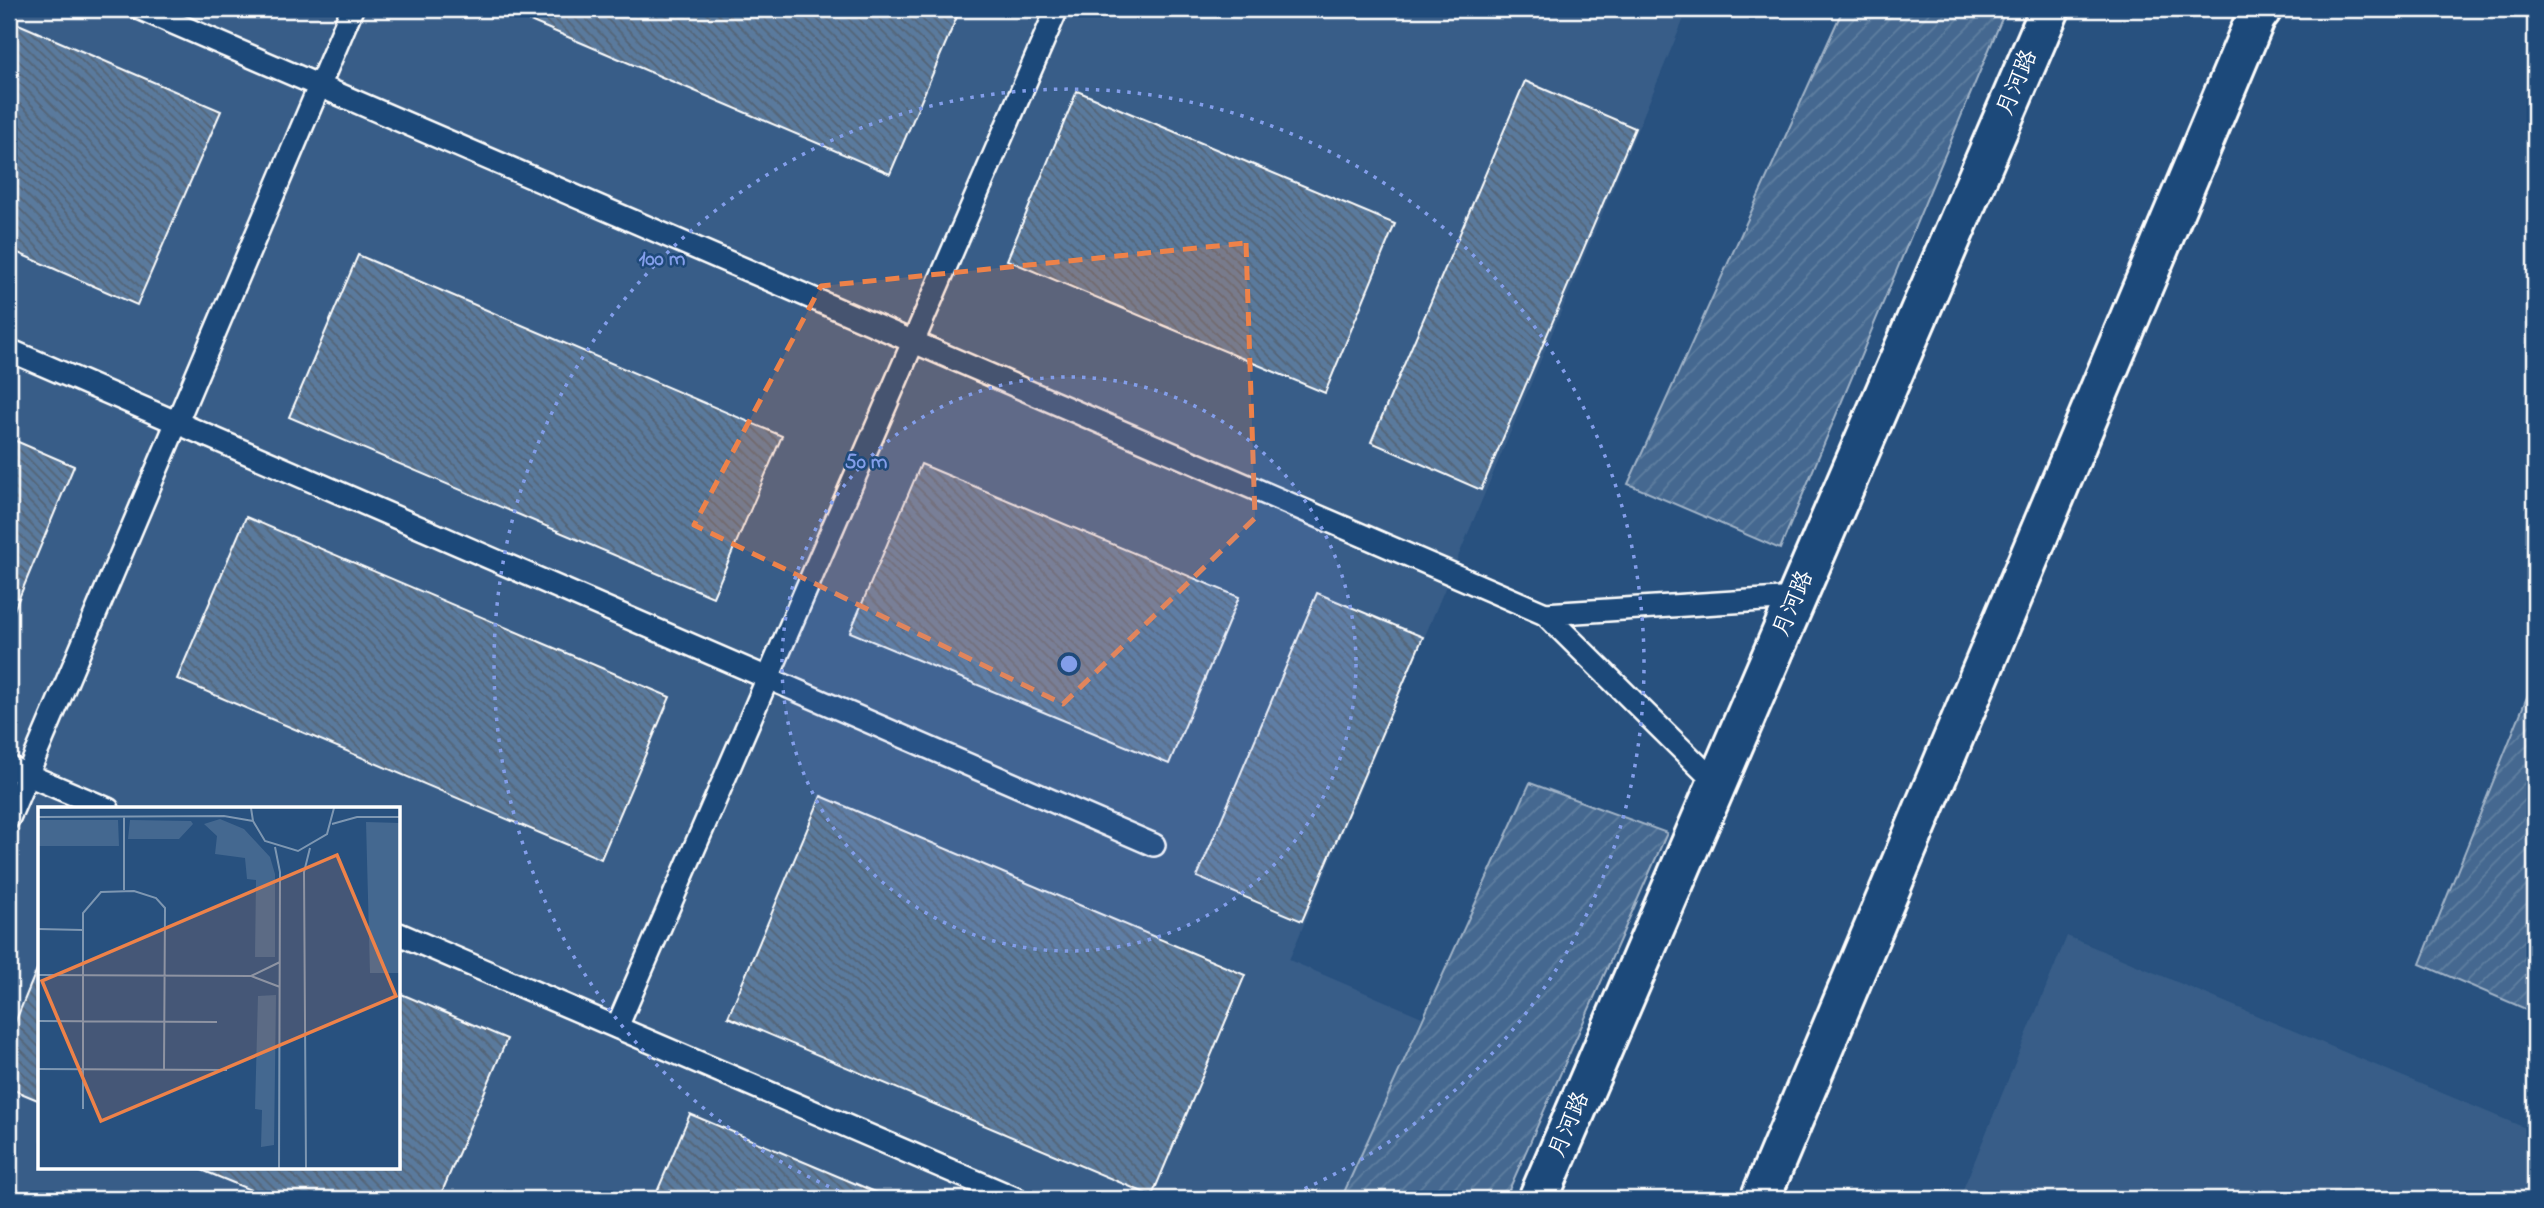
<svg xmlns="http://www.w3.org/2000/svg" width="2544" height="1208" viewBox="0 0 2544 1208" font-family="'Indie Flower','LXGW WenKai TC',sans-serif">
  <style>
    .built { fill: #375d88; fill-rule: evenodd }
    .garden { fill: url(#garden-furrows); stroke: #a2b4c8; stroke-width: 2 }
    .building { fill: url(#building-back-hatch); stroke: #fff; stroke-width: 2 }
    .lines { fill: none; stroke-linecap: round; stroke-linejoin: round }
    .service-casing { stroke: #fff; stroke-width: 26 }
    .primary-casing { stroke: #fff; stroke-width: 44 }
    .service { stroke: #1f4a7a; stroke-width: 21 }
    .primary { stroke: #1f4a7a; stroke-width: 38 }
    .marked { fill: #ee8249; fill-opacity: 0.2; stroke: #ee8249; stroke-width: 5; stroke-dasharray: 14 9; stroke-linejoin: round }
    .ring { fill: none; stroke: #839eea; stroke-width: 3.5; stroke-dasharray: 3.5 7 }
    .labels { text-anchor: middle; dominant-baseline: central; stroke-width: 5; stroke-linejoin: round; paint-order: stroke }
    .street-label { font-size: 23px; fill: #fff; stroke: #1f4a7a }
    .inset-road { fill: none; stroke: #7e97b2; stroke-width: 2 }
    .view { fill: #ee8249; fill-opacity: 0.15; stroke: #ee8249; stroke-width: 3.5 }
    .inset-edge { fill: none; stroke: #fff; stroke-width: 3.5 }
    .centre { fill: #839eea; stroke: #1f4a7a; stroke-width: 3.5 }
    .ring-label { font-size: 21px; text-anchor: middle; font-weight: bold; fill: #839eea; stroke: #1f4a7a; stroke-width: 5; stroke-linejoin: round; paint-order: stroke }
  </style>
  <defs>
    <pattern id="garden-furrows" width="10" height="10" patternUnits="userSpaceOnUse" patternTransform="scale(1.75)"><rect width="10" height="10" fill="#446890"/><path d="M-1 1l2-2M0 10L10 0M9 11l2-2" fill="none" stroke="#607fa1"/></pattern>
    <pattern id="building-back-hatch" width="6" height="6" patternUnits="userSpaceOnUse" patternTransform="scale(1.75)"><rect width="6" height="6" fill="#5a7a9d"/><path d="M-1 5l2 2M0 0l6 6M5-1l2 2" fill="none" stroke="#536374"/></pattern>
  </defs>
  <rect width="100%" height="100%" fill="#28517f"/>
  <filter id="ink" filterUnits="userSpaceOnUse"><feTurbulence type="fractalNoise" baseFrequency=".0143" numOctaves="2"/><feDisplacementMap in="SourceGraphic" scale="14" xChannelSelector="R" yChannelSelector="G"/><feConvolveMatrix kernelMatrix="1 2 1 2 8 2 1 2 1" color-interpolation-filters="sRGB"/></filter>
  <g filter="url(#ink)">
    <g class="built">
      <path d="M 9,9 L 1688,9 L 1289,960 L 1422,1017 L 1341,1199 L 9,1199 ZM 40,809 L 399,809 L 399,1168 L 40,1168 Z"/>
      <path d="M 2067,936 L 2535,1132 L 2535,1199 L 1959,1199 Z"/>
    </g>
    <g class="garden">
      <path d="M 1843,9 L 2006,9 L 1780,549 L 1628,484 Z"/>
      <path d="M 2535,677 L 2535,1013 L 2420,964 Z"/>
      <path d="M 1530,783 L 1667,833 L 1505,1199 L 1341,1199 Z"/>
    </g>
    <g class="building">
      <path d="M 502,9 L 951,9 L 959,12 L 890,174 Z"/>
      <path d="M 1638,9 L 1660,9 L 1656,17 Z"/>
      <path d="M 9,20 L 221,111 L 137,305 L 9,249 Z"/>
      <path d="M 1525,81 L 1635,128 L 1481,490 L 1371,442 Z"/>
      <path d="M 1077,91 L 1395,224 L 1325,393 L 1007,260 Z"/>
      <path d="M 358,255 L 782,436 L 713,597 L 289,417 Z"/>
      <path d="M 9,438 L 74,466 L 9,622 Z"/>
      <path d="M 921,464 L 1239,597 L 1169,764 L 850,632 Z"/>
      <path d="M 246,517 L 670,697 L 601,859 L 177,679 Z"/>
      <path d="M 1317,593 L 1423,637 L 1302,921 L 1197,877 Z"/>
      <path d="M 821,796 L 1245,975 L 1152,1196 L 728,1017 Z"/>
      <path d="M 40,962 L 40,1101 L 9,1088 L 9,1037 Z"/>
      <path d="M 399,993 L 507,1039 L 439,1199 L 272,1199 L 197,1168 L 399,1168 Z"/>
      <path d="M 690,1114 L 892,1199 L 654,1199 Z"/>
    </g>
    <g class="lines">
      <defs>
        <g id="service">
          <path d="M 141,9 L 1545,614"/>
          <path d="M 9,350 L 1154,845"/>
          <path d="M 9,767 L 108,809"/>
          <path d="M 1717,784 L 1545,614 L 1797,598"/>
          <path d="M 9,818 L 352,9"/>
          <path d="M 399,934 L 1017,1199"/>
          <path d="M 617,1027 L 1057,9"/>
        </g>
        <g id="primary">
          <path d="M 1538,1199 L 2050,9"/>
          <path d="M 1760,1199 L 2256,17 L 2262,9"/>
        </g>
      </defs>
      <use href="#service" class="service-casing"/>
      <use href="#primary" class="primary-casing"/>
      <use href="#service" class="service"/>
      <use href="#primary" class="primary"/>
    </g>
  </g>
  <path class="marked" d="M 1246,243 L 1255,518 L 1063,704 L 694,525 L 821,286 Z"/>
  <circle cx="1069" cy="664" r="287" fill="#839eea" fill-opacity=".12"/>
  <g class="ring">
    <circle cx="1069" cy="664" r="287"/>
    <path d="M858 1199A575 575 0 1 1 1280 1199"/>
  </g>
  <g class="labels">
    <g class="street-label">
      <text transform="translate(2018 83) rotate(-67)">月河路</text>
      <text transform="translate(1794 604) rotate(-67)">月河路</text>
      <text transform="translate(1570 1125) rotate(-67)">月河路</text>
    </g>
  </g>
  <g transform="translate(38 807)">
    <rect width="362" height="362" fill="#28517f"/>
    <path d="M 182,12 L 206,22 L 232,50 L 237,67 L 237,150 L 217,150 L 218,73 L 209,72 L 207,51 L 177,47 L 179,29 L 166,17 ZM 0,13 L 80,13 L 81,39 L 0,39 ZM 92,13 L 153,14 L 155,17 L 141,32 L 90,32 ZM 328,15 L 362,16 L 362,166 L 332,166 ZM 238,188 L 236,338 L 223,340 L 224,303 L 217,302 L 220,189 Z" fill="#446890"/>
    <path class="inset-road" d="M 213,1 L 215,14 L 227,34 L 260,44 L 289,27 L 296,1M 0,10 L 186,9 L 215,14M 294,17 L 319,10 L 363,10M 237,40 L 242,65 L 241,362M 86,83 L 86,10M 0,122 L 45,123M 0,168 L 213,169M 242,180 L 213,169 L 242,155M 0,214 L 179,215M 0,262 L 189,263M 45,302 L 45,106 L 63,85 L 96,84 L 118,91 L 127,101 L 126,263M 268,362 L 266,65 L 272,41"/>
    <path class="view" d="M 299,48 L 358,189 L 63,314 L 4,174 Z"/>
    <rect width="362" height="362" class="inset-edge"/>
  </g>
  <circle cx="1069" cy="664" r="10" class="centre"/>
  <g class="ring-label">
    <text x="662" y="265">100 m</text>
    <text x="866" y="468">50 m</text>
  </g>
  <rect width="2544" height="1208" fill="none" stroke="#1f4a7a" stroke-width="35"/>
  <rect x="18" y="18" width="2509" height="1173" fill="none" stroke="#fff" stroke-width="2.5" filter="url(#ink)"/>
</svg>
